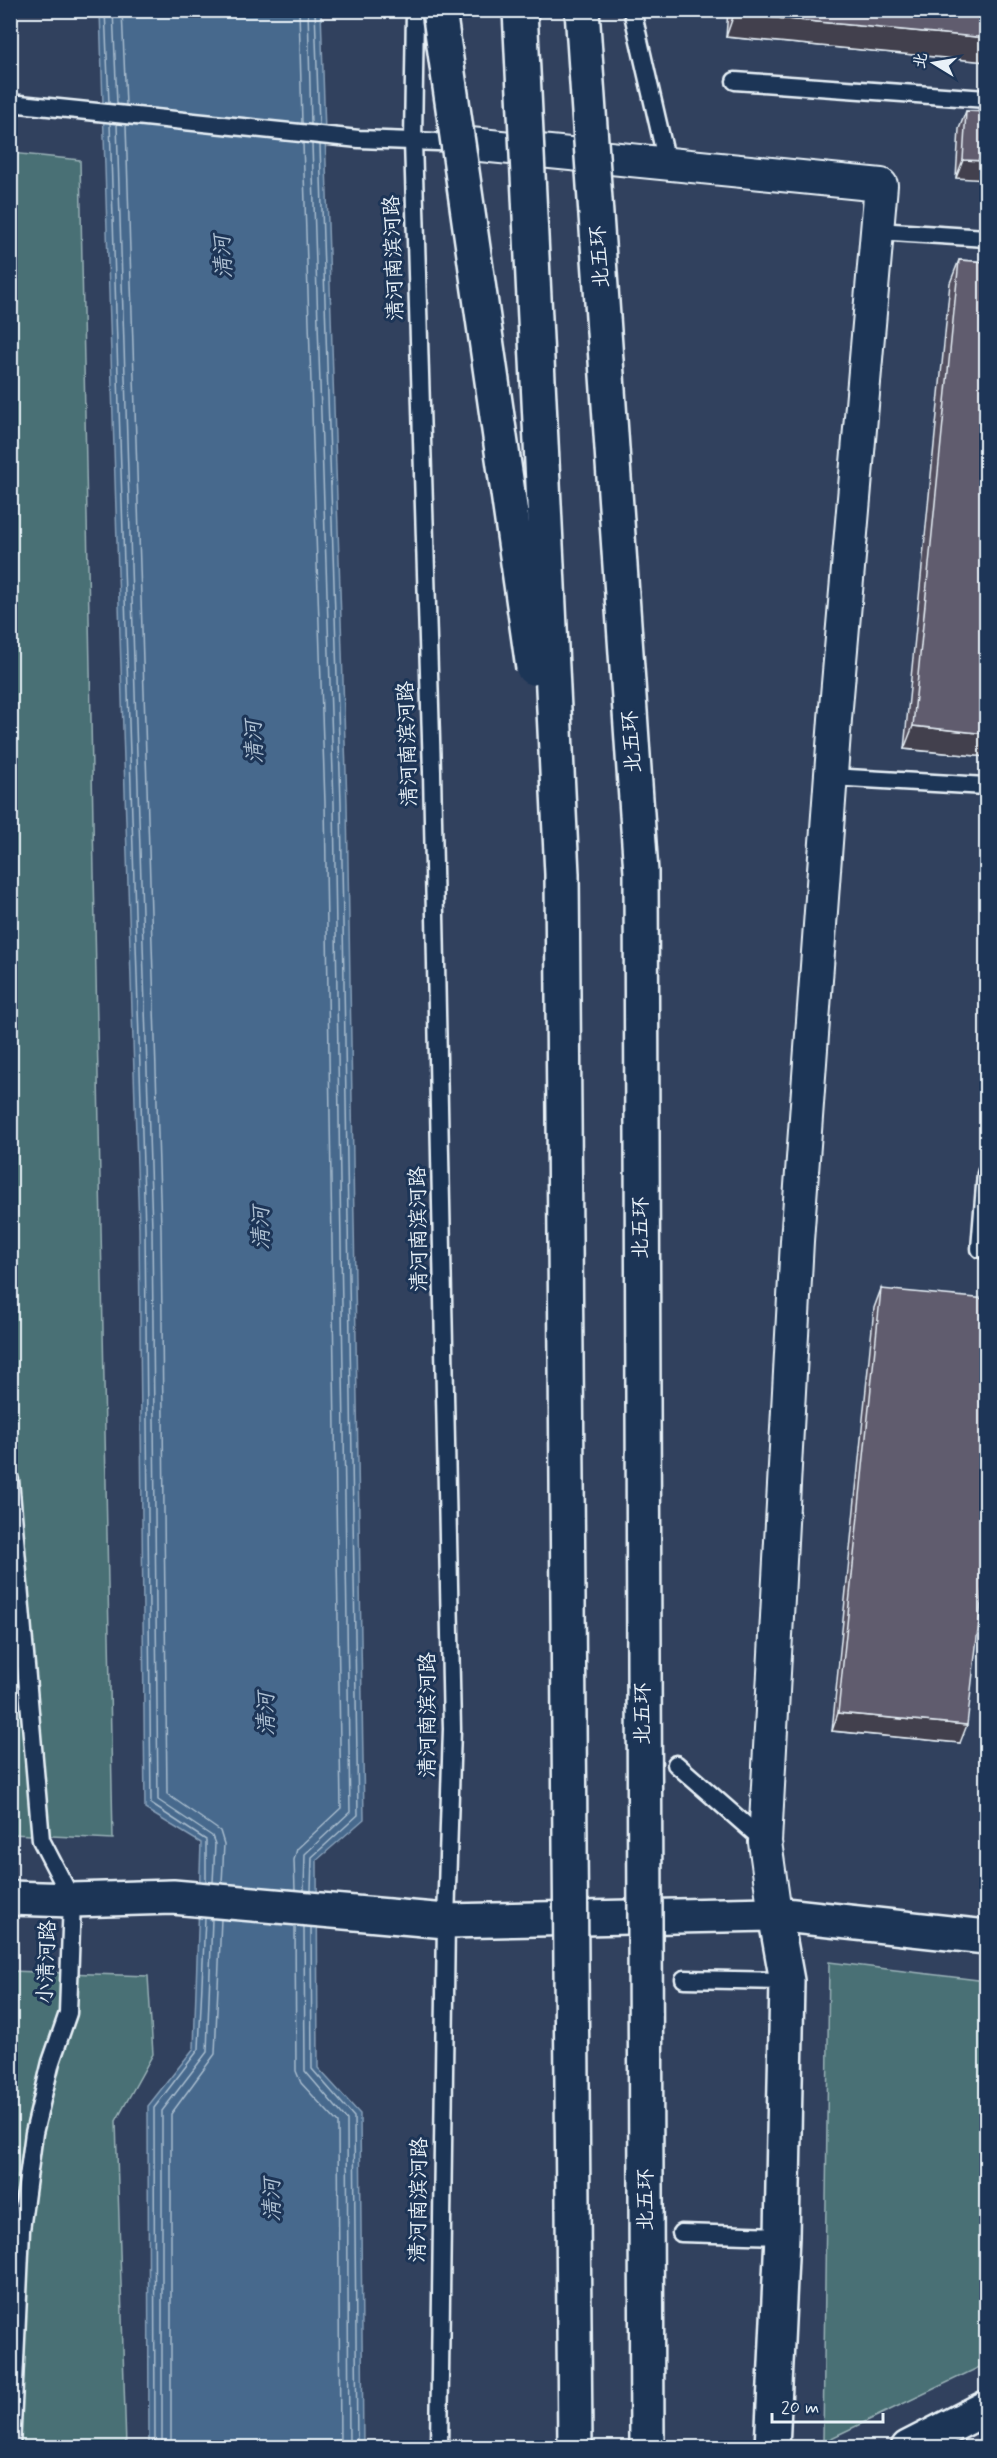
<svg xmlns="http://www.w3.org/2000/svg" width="997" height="2458" viewBox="0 0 997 2458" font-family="Mynerve,'LXGW WenKai TC',sans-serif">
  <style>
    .green { fill: #497074; stroke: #98b0b6; stroke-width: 1.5 }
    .water { fill: #46698d; stroke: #879fb8; stroke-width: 1.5 }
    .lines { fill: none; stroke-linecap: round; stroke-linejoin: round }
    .shore { stroke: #a7bbcd; stroke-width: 1.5 }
    .lane-casing { stroke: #e8f1f8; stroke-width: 21 }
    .street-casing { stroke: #e8f1f8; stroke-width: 36 }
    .secondary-casing { stroke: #e8f1f8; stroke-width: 38 }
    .primary-casing { stroke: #e8f1f8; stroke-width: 38 }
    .lane { stroke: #1d3557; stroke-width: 16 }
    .street { stroke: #1d3557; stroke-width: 32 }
    .secondary { stroke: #1d3557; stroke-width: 33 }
    .primary { stroke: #1d3557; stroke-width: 33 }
    .highway-bridge-casing { stroke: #e8f1f8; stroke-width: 38; stroke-linecap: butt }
    .highway-bridge { stroke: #1d3557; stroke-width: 33 }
    .wall { fill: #534f5f; stroke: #e8f1f8; stroke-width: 1.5 }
    .shaded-wall { fill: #43404d; stroke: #e8f1f8; stroke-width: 1.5 }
    .building { fill: #605c6e; stroke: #e8f1f8; stroke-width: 1.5 }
    .labels { text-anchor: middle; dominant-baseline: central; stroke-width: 6; stroke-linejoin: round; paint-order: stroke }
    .street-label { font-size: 21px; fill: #e8f1f8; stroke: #1d3557 }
    .water-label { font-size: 22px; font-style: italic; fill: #afc1d3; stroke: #1d3557 }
  </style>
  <rect width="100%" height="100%" fill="#31415e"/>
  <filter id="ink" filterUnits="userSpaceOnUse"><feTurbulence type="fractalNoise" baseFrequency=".0167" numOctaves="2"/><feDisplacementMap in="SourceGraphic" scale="12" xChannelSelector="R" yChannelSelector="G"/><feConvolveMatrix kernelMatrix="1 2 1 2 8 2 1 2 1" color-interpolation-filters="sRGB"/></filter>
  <g filter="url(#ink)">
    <g class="green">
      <path d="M 11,153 L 80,160 L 113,1839 L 11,1834 Z"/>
      <path d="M 829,1962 L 986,1981 L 986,2364 L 823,2442 Z"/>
      <path d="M 11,1971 L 148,1976 L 153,2054 L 116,2121 L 126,2447 L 11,2448 Z"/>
    </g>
    <path class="water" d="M 100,11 L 321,11 L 347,803 L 364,1819 L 317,1860 L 318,2068 L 360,2114 L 363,2447 L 149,2447 L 148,2106 L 194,2048 L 201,1843 L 145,1809 L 139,1228 Z"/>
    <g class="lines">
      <g class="shore">
        <path d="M 105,10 L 109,103"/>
        <path d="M 113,10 L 117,104"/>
        <path d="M 122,10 L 126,105"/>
        <path d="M 299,10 L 302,123"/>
        <path d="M 308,10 L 311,124"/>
        <path d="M 315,10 L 319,125"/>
        <path d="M 110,123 L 145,1228 L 151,1804 L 206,1840 L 206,1882"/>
        <path d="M 117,124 L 152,1228 L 158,1800 L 212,1836 L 215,1844 L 213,1882"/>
        <path d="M 126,125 L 161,1228 L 167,1794 L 220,1831 L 224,1844 L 222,1883"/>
        <path d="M 295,1890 L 294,1860 L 297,1849 L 341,1808 L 325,803 L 303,143"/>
        <path d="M 304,1890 L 305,1854 L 350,1812 L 334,803 L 312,144"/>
        <path d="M 311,1891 L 312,1857 L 358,1815 L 341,803 L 320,145"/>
        <path d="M 295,1926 L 296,2071 L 301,2083 L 338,2123 L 340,2448"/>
        <path d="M 304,1927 L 305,2071 L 347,2120 L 349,2448"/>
        <path d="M 311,1927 L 312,2069 L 354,2117 L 357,2448"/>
        <path d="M 155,2448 L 154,2108 L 199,2049 L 205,1918"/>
        <path d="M 162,2448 L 162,2111 L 207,2052 L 212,1919"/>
        <path d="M 171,2448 L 171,2114 L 215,2054 L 221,1919"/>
      </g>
      <defs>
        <g id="lane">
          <path d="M 415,10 L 413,141 L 432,772 L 452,1729 L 446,1921 L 439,2448"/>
          <path d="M 632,10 L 667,163"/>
          <path d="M 735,81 L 986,99"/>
          <path d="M 10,103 L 359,139 L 463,143"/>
          <path d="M 877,231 L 986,238"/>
          <path d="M 831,777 L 986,786"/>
          <path d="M 980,1249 L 986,1173"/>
          <path d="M 10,1480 L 41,1840 L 72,1900 L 68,2013 L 51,2062 L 34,2133 L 21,2230 L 11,2448"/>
          <path d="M 676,1764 L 765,1842"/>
          <path d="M 684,1979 L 787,1981"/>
          <path d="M 681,2233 L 782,2236"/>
        </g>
        <path id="street" d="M 470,144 L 881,185 L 835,719 L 797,1241 L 765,1842 L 775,1914"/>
        <g id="secondary">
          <path d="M 10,1898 L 72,1900 L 173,1897 L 446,1921 L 775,1914 L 986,1937"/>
          <path d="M 772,2448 L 782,2236 L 787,1981 L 775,1914"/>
        </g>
        <path id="primary" d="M 908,2448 L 986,2408"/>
      </defs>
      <use href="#lane" class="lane-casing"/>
      <use href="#street" class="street-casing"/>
      <use href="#secondary" class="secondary-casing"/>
      <use href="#primary" class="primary-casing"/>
      <use href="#lane" class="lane"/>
      <use href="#street" class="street"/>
      <use href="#secondary" class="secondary"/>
      <use href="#primary" class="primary"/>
      <defs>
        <g id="highway-bridge">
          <path d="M 439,10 L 533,668"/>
          <path d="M 520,10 L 562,874 L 575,2448"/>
          <path d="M 582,10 L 641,872 L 647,2448"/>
        </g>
      </defs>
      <use href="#highway-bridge" class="highway-bridge-casing"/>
      <use href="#highway-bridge" class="highway-bridge"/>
    </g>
    <g class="wall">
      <path d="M 728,10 L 987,10 L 987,62 L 726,37 Z"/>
      <path d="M 966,111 L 987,112 L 956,178 L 959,129 Z"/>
      <path d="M 959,260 L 987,262 L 987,757 L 904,749 L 950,283 Z"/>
      <path d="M 881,1289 L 960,1743 L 832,1731 L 874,1308 Z"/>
    </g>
    <g class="shaded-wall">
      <path d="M 734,14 L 987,38 L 987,62 L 726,37 Z"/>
      <path d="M 963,160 L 987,161 L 987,180 L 956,178 Z"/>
      <path d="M 913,726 L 987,734 L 987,757 L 904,749 Z"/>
      <path d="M 838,1713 L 967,1725 L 960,1743 L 832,1731 Z"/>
    </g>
    <g class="building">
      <path d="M 734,10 L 987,10 L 987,38 L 734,14 Z"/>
      <path d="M 966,111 L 987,112 L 987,161 L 963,160 Z"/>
      <path d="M 959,260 L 987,262 L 987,734 L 913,726 Z"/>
      <path d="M 881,1289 L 987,1299 L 987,1551 L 967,1725 L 838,1713 Z"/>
    </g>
  </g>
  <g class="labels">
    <g class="street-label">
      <text transform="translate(600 257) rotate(-94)">北五环</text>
      <text transform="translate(394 258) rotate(-92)">清河南滨河路</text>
      <text transform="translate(632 742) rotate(-94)">北五环</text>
      <text transform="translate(408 744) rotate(-92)">清河南滨河路</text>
      <text transform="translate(641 1228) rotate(-90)">北五环</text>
      <text transform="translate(419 1229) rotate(-91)">清河南滨河路</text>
      <text transform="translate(643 1714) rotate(-90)">北五环</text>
      <text transform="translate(428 1715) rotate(-90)">清河南滨河路</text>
      <text transform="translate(47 1962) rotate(-88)">小清河路</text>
      <text transform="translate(419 2200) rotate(-89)">清河南滨河路</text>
      <text transform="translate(646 2200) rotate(-90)">北五环</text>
    </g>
    <g class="water-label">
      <text transform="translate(224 257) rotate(-94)">清河</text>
      <text transform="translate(255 742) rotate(-93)">清河</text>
      <text transform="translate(262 1228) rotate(-91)">清河</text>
      <text transform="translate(267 1714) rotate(-91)">清河</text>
      <text transform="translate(273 2200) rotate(-91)">清河</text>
    </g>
  </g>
  <rect width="997" height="2458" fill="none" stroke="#1d3557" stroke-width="36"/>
  <rect x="18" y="18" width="961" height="2422" fill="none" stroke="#e8f1f8" stroke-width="2" filter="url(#ink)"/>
  <g transform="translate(934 63) rotate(281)" stroke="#1d3557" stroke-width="4.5" paint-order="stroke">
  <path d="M0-4.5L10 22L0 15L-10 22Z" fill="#e8f1f8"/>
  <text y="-9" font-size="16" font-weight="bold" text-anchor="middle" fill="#e8f1f8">北</text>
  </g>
  <path d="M772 2413v9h111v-9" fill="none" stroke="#e8f1f8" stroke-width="3"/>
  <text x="781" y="2413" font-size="18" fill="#e8f1f8" stroke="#1d3557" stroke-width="4.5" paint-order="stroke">20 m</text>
</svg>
